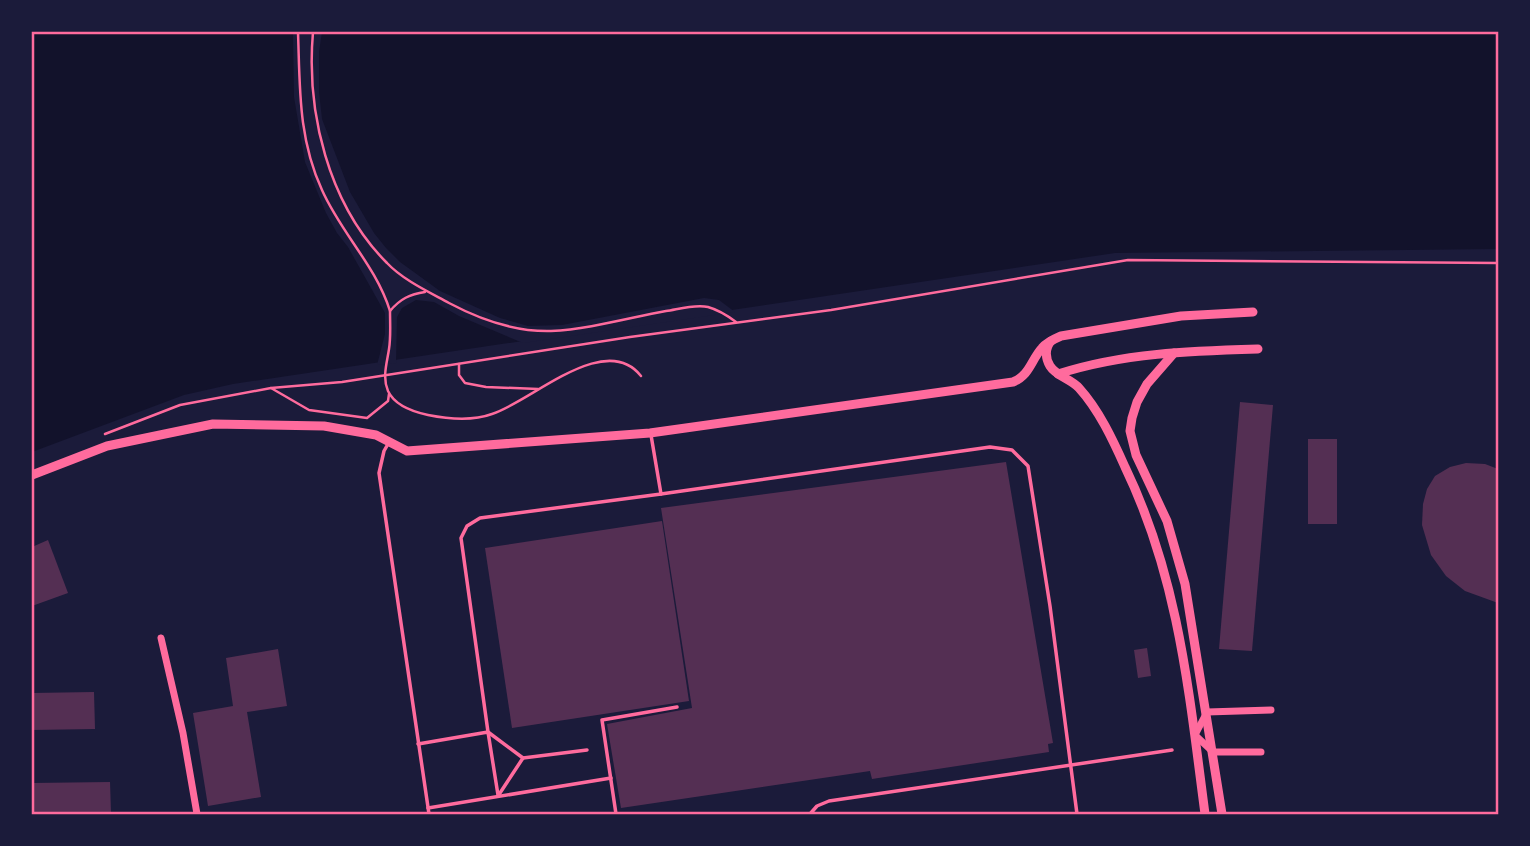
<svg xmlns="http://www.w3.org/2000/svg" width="1530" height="846" viewBox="0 0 1530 846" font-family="Arial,sans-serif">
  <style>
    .water { fill: #12122b }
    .pier { fill: #1b1b3a }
    .building { fill: #542f53 }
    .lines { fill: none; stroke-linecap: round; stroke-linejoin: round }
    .path { stroke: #ff6b9d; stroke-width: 2.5 }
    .service { stroke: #ff6b9d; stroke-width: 3.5 }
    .minor { stroke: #ff6b9d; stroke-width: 7 }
    .tertiary { stroke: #ff6b9d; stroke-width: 9 }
    .neatline { fill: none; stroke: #ff6b9d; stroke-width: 2.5 }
  </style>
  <rect width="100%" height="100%" fill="#1b1b3a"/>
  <path class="water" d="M 32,32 L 1498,32 L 1498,249 L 1115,253 L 233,384 L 184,395 L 32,452 Z"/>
  <path class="pier" d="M 293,32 L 322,32 L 319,52 L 319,92 L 322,119 L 350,192 L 374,233 L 386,248 L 400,262 L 440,291 L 500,318 L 528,326 L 562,325 L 704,298 L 719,300 L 735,312 L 523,343 L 459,316 L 434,302 L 416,300 L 402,308 L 397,317 L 396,363 L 377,365 L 385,334 L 385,313 L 348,247 L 337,233 L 326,213 L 305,162 L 294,97 Z"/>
  <g class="building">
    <path d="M 1240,402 L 1273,405 L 1252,651 L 1219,649 Z"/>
    <rect x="1308" y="439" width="29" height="85"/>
    <path d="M 1006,462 L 1053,743 L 1048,744 L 1049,752 L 872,779 L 870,771 L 621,808 L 607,724 L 692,708 L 661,508 Z"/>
    <path d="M 1466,463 L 1485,464 L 1498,469 L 1498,603 L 1465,591 L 1446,576 L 1431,555 L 1422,525 L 1423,504 L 1427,489 L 1435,476 L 1450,467 Z"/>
    <path d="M 662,521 L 689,701 L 512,728 L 485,548 Z"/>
    <path d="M 48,540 L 68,593 L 32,606 L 32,547 Z"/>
    <path d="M 1147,648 L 1151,676 L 1138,678 L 1134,650 Z"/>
    <path d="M 278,649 L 287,706 L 247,712 L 261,797 L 208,806 L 193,713 L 233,706 L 226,658 Z"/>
    <path d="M 94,692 L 95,729 L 32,730 L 32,693 Z"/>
    <path d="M 110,782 L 111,814 L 32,814 L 32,783 Z"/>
  </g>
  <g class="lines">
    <g class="path">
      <path d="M 298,32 C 300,87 298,138 322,190 C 341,233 376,266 390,311 C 400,299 410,294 425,292"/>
      <path d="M 313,32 C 306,112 328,204 387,263 C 403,280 429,292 449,303 C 481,320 515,332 551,331 C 590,329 628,318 666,311 C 679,309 695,304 708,307 C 719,310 728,316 736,322"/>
      <path d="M 390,311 C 390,324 391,337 389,349 C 387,363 382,377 388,391 C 395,406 414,412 428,415 C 448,419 473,421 492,414 C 531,402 605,330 641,376"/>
      <path d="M 459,364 L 459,375 L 465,383 L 486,387 L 538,389"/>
      <path d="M 271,388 L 309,410 L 367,418 L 388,401 L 389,394"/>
      <path d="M 105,434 L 180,405 L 271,388 L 342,382 L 630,337 L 831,310 L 1128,260 L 1498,263"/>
    </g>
    <g class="service">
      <path d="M 651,435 L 661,494 L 990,447 L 1012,450 L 1028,466 L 1050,606 L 1077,814"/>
      <path d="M 388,444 L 384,451 L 379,473 L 429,814"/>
      <path d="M 418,744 L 488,732 L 498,795"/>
      <path d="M 523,758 L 587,750"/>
      <path d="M 498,796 L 523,758 L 488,732 L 461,538 L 467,526 L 480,518 L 661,494"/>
      <path d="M 428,808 L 611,778"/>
      <path d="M 616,814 L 602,720 L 677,707"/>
      <path d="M 810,814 L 817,806 L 829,801 L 1172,750"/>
    </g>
    <g class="minor">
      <path d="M 161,638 L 183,733 L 197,814"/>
      <path d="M 1261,752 L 1213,752 L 1195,735 L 1207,712 L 1271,710"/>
    </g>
    <g class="tertiary">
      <path d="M 1051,341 C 1045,348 1045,358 1050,366 C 1056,376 1071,379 1079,388 C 1099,410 1113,440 1125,467 C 1179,579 1189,693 1205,814"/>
      <path d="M 1174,353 L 1147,384 L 1137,402 L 1132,418 L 1130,431 L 1136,455 L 1167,521 L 1185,584 L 1222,814"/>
      <path d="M 1058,374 C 1123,353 1191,351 1258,349"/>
      <path d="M 32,475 L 107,446 L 213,424 L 324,426 L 376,435 L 407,451 L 650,433 L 1013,382 C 1030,375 1031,360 1042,348 C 1047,342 1054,339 1061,336 L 1181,316 L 1253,312"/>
    </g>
  </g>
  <rect width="1530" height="846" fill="none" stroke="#1b1b3a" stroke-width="66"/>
  <rect x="33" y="33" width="1464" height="780" class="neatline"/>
</svg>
